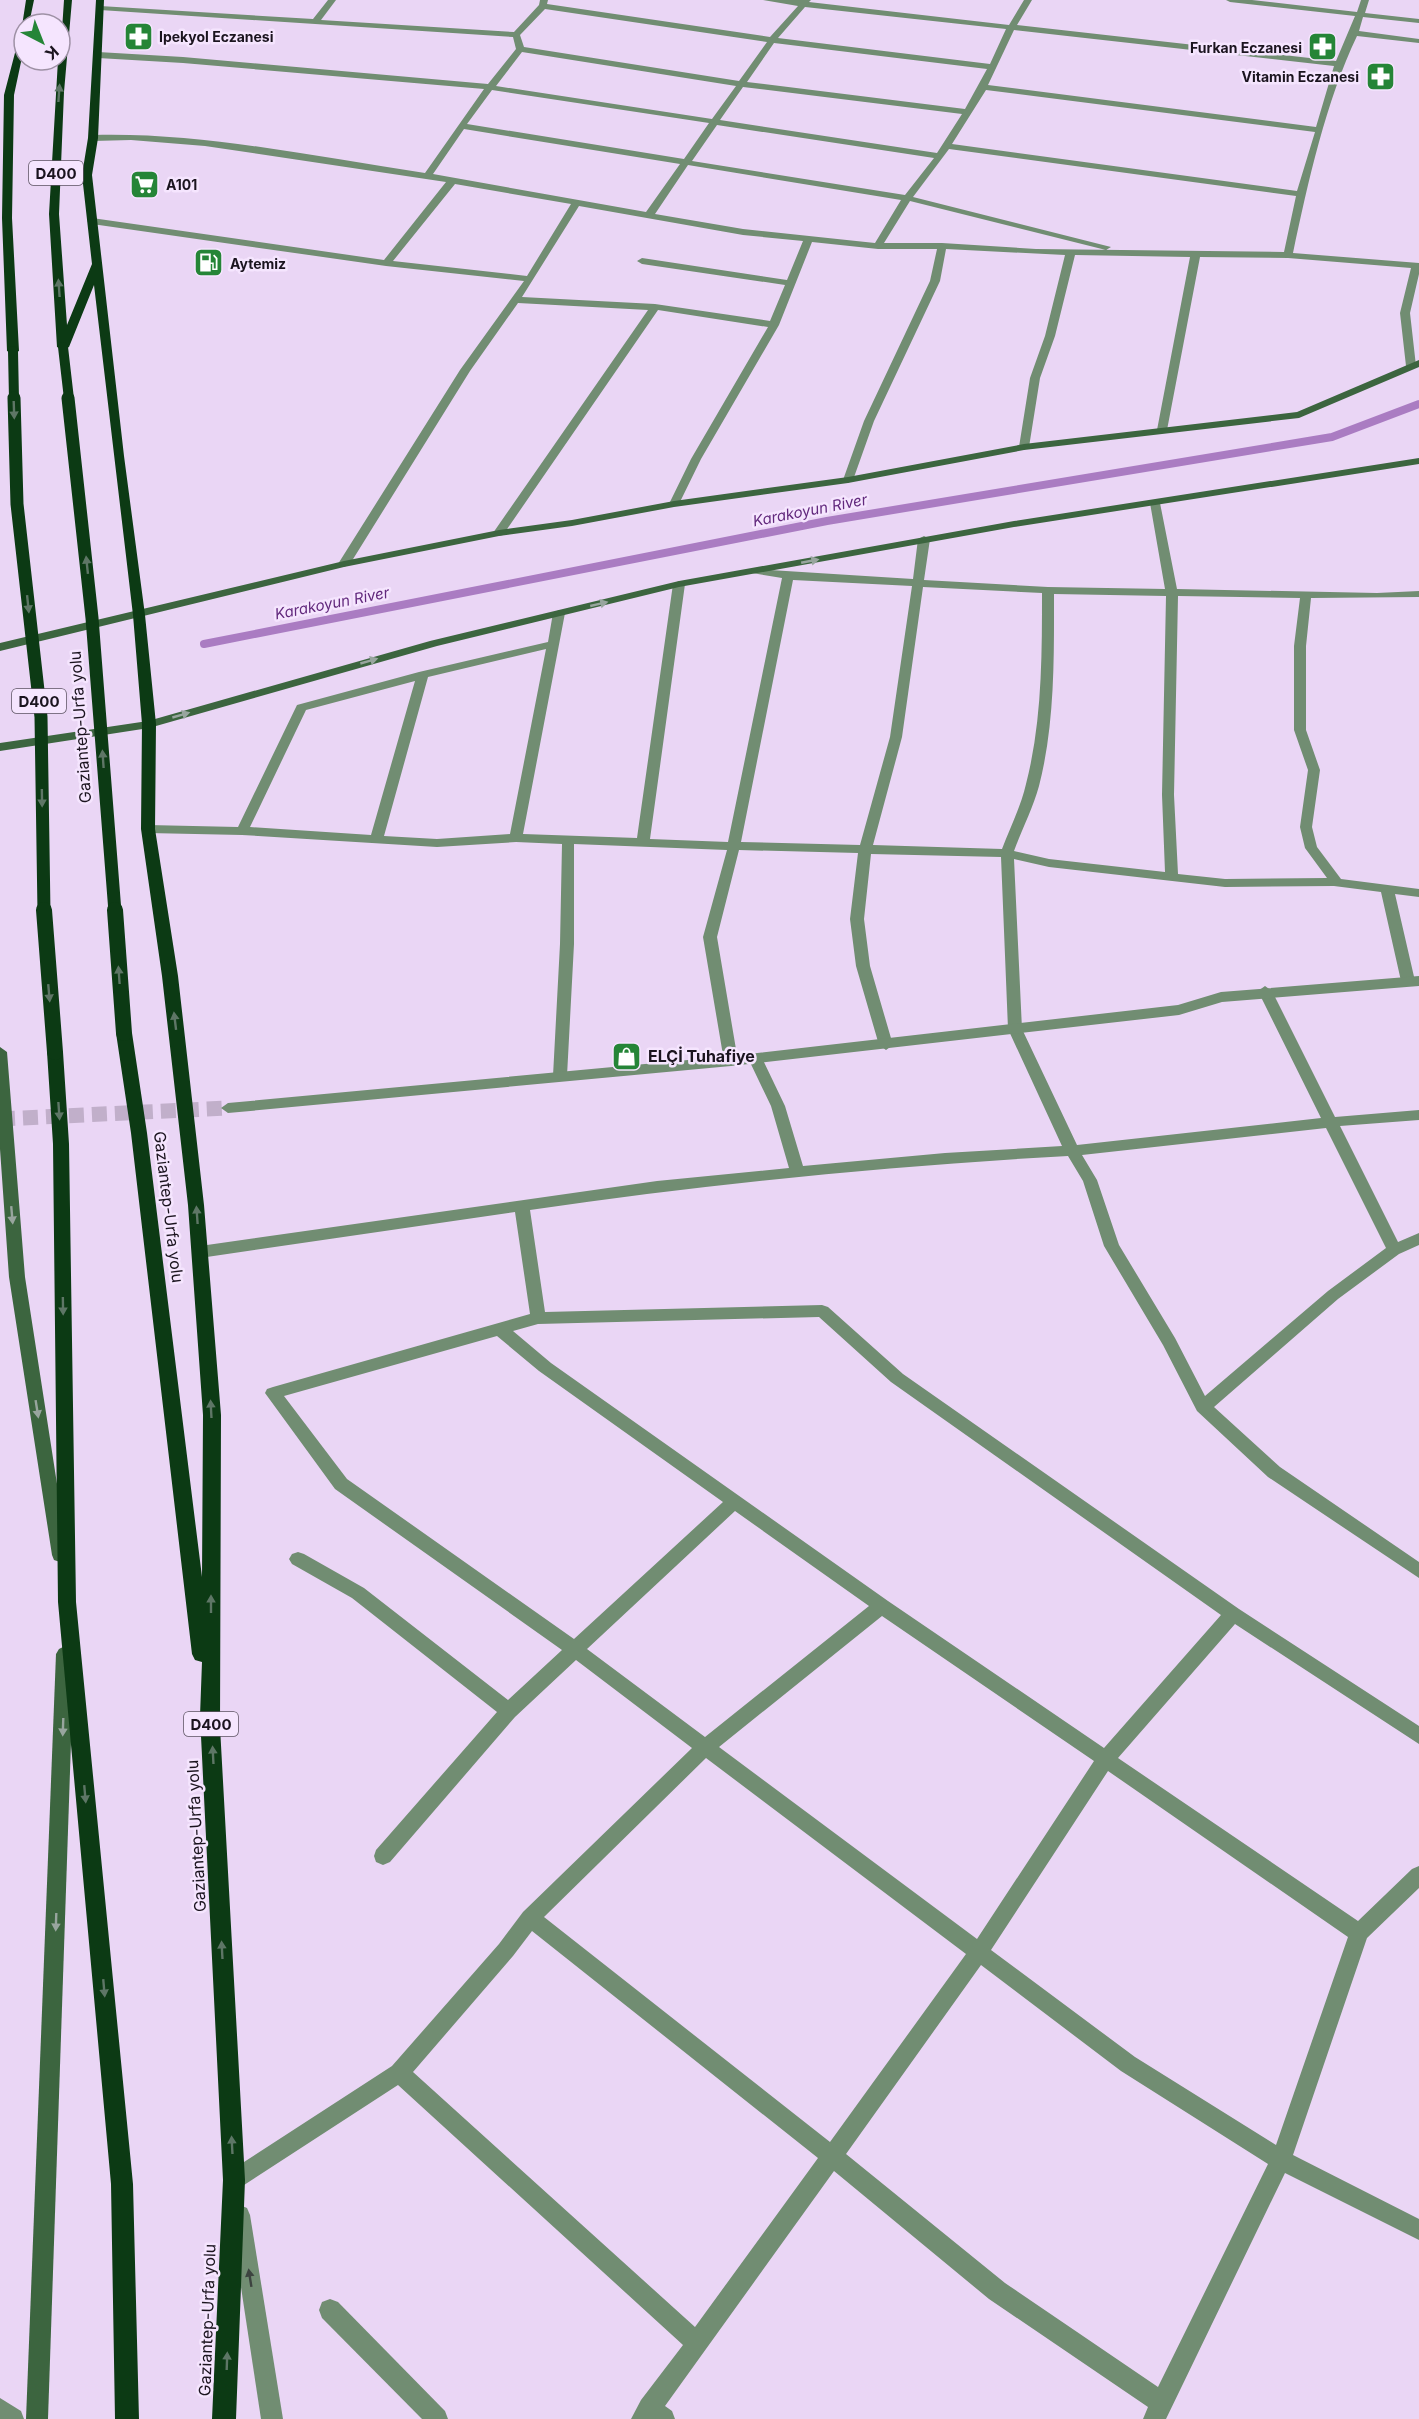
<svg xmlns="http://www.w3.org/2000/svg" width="1419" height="2419" viewBox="0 0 1419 2419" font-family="Inter,sans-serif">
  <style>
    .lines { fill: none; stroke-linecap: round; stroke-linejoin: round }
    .stream { stroke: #aa7cc2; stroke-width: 8 }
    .tertiary-tunnel { stroke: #c1afca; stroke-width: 15; stroke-dasharray: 15 8; stroke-linecap: butt }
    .minor { fill: #718d72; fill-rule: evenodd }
    .tertiary { fill: #718d72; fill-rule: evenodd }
    .secondary { fill: #3c653f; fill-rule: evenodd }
    .trunk { fill: #0c3a14; fill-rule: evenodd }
    .trunk-bridge-far2 { stroke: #0c3a14; stroke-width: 10 }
    .trunk-bridge-far1 { stroke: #0c3a14; stroke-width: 13 }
    .trunk-bridge { stroke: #0c3a14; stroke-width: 16 }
    .oneway { fill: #5e7666 }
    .oneway2 { fill: #98a59e }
    .oneway3 { fill: #3d4440 }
    .labels { text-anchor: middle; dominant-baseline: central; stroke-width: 5; stroke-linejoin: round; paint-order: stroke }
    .far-poi-label { font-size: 14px; font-weight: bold; fill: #1b141f; stroke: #f5e5fe; text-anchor: start }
    .shield { fill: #f5e5fe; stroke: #5c5362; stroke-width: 1.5 }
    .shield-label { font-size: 15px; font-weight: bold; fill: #1b141f }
    .far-water-label { font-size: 15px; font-style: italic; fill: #62297d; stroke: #f5e5fe }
    .street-label { font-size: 16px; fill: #1b141f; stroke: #f5e5fe }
    .poi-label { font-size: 16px; font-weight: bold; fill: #1b141f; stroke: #f5e5fe; text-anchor: start }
  </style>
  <rect width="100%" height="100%" fill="#ead6f5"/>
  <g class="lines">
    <path class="stream" d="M 204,644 L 827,521 L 1332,437 L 1419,404"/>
    <path class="tertiary-tunnel" d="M 0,1119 L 228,1108"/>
    <g class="minor">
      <path d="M 328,0 L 336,0 L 321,20 L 514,32 L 539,5 L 540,0 L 548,0 L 547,4 L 770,37 L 798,6 L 763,0 L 811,0 L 809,2 L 1009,25 L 1024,0 L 1032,0 L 1017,25 L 1336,61 L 1355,16 L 1230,2 L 1226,0 L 1252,0 L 1357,12 L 1361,0 L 1369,0 L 1365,13 L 1419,19 L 1419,23 L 1363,17 L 1359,31 L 1419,39 L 1419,43 L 1357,36 C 1326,101 1308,182 1293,253 L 1419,263 L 1419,274 L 1410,313 L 1416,366 L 1411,369 L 1406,366 L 1400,313 L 1411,268 L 1288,258 L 1200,257 L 1167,430 L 1158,432 L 1157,430 L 1190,257 L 1075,255 L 1055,336 L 1040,378 L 1029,447 L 1024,450 L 1020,449 L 1019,447 L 1030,378 L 1045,336 L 1065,255 L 946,249 L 940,281 L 874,421 L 853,480 L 848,483 L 843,480 L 864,421 L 930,281 L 937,249 L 878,249 L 812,242 L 779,325 L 701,459 L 678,506 L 670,506 L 669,504 L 691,459 L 768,327 L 658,310 L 503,535 L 499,536 L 493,533 L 648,310 L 518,303 L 470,371 L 350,564 L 344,567 L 340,566 L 338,564 L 460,370 L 524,281 L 386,266 L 92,224 L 87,221 L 92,218 L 384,260 L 446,182 L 205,146 L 131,140 L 93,141 L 89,138 L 93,135 C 204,132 315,157 425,173 L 484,89 L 183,63 L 98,58 L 94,55 L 98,52 L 183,57 L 488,84 L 516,49 L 513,37 L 100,10 L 96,8 L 100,6 L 313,19 ZM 805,7 L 1006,29 L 990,64 L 778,38 ZM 545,9 L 767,42 L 739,81 L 524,47 L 520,35 ZM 1014,30 L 1334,66 L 1316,127 L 988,85 ZM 774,43 L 987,69 L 965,109 L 747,82 ZM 522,52 L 736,86 L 712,119 L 496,86 ZM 743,87 L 962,114 L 937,153 L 720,120 ZM 492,90 L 709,123 L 684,159 L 467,124 ZM 986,90 L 1315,132 L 1297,191 L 952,144 ZM 717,125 L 934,158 L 905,195 L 692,161 ZM 464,129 L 680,164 L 646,212 L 433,174 ZM 949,149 L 1296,196 L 1284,252 L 1036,249 L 942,243 L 884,243 L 910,201 L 1106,250 L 1111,247 L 913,197 ZM 688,165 L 901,200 L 875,243 L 743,229 L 655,214 ZM 455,184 L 571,204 L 527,276 L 393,261 ZM 579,206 L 743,235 L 803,241 L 787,280 L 642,258 L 637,261 L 642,264 L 785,285 L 770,321 L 655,304 L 522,297 Z"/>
      <path d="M 1155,500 L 1160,503 L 1177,589 L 1377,593 L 1419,591 L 1419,597 L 1311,598 L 1306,646 L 1306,730 L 1320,770 L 1312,827 L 1317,847 L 1341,879 L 1419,889 L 1419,897 L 1395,894 L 1415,981 L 1408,986 L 1401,981 L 1381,892 L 1334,886 L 1225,887 L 1049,867 L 1014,859 L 1022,1029 L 1077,1145 L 1321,1118 L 1258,991 L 1265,986 L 1272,991 L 1335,1117 L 1419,1110 L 1419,1120 L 1340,1126 L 1398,1242 L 1419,1233 L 1419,1245 L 1399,1254 L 1338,1299 L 1214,1407 L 1280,1467 L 1419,1562 L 1419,1578 L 1268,1477 L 1197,1411 L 1163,1345 L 1104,1246 L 1083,1181 L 1068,1156 C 888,1166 709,1184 530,1210 L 545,1312 L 822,1305 L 828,1307 L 903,1374 L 1239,1609 L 1419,1726 L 1419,1744 L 1235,1624 L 1118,1758 L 1358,1921 L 1412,1869 L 1419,1866 L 1419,1888 L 1367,1938 L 1293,2155 L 1419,2219 L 1419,2240 L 1285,2173 L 1166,2419 L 1143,2419 L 1148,2407 L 989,2299 L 834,2171 L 665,2406 L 672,2411 L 675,2419 L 631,2419 L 641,2400 L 683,2345 L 398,2085 L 241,2187 L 234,2190 L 227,2187 L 224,2180 L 227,2173 L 392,2066 L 499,1944 L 523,1912 L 692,1748 L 576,1660 L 515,1717 L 390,1862 L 383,1865 L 376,1862 L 374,1856 L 376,1850 L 497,1712 L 352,1598 L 292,1564 L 289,1559 L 292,1554 L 298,1552 L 304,1554 L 364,1588 L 508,1700 L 562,1650 L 335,1489 L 265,1393 L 267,1389 L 273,1387 L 530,1314 L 515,1212 L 200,1258 L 195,1256 L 192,1252 L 195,1248 L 200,1246 L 657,1181 L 789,1168 L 771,1106 L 748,1058 L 755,1053 L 762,1058 L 785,1106 L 803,1166 L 945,1153 L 1062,1146 L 1008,1029 L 1001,857 L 871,854 L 864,919 L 870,966 L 893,1045 L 886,1050 L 879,1045 L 856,966 L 850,919 L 858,853 L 739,850 L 717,937 L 738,1061 L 731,1066 L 724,1061 L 703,937 L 727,850 L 574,844 L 574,944 L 567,1076 L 560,1081 L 553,1076 L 560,944 L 562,844 L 516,842 L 437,847 L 242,835 L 148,833 L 142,829 L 148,825 L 238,827 L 297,705 L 419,672 L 548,642 L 553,613 L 559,610 L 565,613 L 523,834 L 637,838 L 673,584 L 679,581 L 685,584 L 650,839 L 728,842 L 782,578 L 752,573 L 752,569 L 913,579 L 918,539 L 924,536 L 930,539 L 924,580 L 1048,587 L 1165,589 L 1150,503 ZM 793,580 L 912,586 L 890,737 L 860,845 L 741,842 ZM 923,587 L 1042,593 C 1042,657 1042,722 1026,784 C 1021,806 1010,828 1002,849 L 873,845 L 902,737 ZM 1054,594 L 1166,596 L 1162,795 L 1165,872 L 1049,859 L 1014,851 C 1022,829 1033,808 1039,786 C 1055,724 1054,657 1054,594 ZM 1178,596 L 1300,598 L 1294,646 L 1294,730 L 1308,770 L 1300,827 L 1305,848 L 1327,878 L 1225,879 L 1178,874 L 1174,795 ZM 546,649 L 510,834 L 437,839 L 384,836 L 428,677 ZM 415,681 L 371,835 L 250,827 L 306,710 ZM 1326,1128 L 1386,1248 L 1328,1291 L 1205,1396 L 1175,1338 L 1119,1245 L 1097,1180 L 1082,1155 ZM 819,1317 L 891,1382 L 1221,1615 L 1104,1748 L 888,1601 L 551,1363 L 513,1331 L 538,1324 ZM 497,1336 L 539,1371 L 723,1502 L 574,1639 L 347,1479 L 284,1396 ZM 735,1511 L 869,1606 L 705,1737 L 587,1649 ZM 882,1616 L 1094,1761 L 977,1939 L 719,1747 ZM 706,1758 L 966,1954 L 830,2142 L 544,1917 ZM 1108,1771 L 1348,1937 L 1276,2145 L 1135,2057 L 991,1950 ZM 532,1931 L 818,2158 L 695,2327 L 413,2072 L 513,1956 ZM 981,1965 L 1121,2071 L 1268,2164 L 1158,2387 L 1005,2283 L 846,2154 Z"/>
      <path d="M 330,2299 L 338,2302 L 445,2411 L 448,2419 L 422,2419 L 322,2318 L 319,2310 L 322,2302 Z"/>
    </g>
    <g class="tertiary">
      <path d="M 1419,976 L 1419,986 L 1222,1002 L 1179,1015 L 731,1066 L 228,1113 L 221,1108 L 228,1103 L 731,1056 L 1178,1005 L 1221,992 Z"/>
      <path d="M 240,2205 L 247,2208 L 250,2215 L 283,2419 L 261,2419 L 230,2215 L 233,2208 Z"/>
      <path d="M 0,2398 L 21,2411 L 24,2419 L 0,2419 Z"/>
    </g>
    <g class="secondary">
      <path d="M 1419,360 L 1419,367 L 1299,418 L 1024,450 L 848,483 L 674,507 L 572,526 L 499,536 L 344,567 L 0,651 L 0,643 L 344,561 L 499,530 L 572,520 L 674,501 L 848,477 L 1024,444 L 1297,412 Z"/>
      <path d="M 1419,458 L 1419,464 L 1014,527 L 679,587 L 437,646 L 149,728 L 0,751 L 0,743 L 148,721 L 430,641 L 679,581 L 1014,521 Z"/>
      <path d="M 0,1047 L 7,1052 L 25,1277 L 68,1555 L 66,1560 L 60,1562 L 54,1560 L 52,1555 L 9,1277 L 0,1149 Z"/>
      <path d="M 65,1646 L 71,1649 L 74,1654 L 48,2419 L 26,2419 L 56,1654 L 59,1649 Z"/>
    </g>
    <g class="trunk">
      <path d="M 26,0 L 34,0 L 29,24 L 24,24 L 24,48 L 14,95 L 12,218 L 19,351 L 13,354 L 7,351 L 2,218 L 4,95 L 22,26 Z"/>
      <path d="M 64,0 L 72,0 L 64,92 L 59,214 L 67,325 L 92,264 L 82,175 L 88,138 L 96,0 L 104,0 L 98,138 L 92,175 L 124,456 L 145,615 L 156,724 L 155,829 L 178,976 L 204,1205 L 221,1415 L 220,1727 L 245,2180 L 236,2419 L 212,2419 L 223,2180 L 200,1716 L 202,1662 L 195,1660 L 192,1654 L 131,1133 L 116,1033 L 124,1028 L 132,1033 L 147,1133 L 202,1577 L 203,1415 L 188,1205 L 162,976 L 141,829 L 142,724 L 133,615 L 94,285 L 69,347 L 63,350 L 57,347 L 49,214 L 58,60 L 60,60 Z"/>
      <path d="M 55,1047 L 60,1048 L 63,1052 L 69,1144 L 76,1602 L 133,2184 L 139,2419 L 115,2419 L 111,2184 L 58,1602 L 53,1144 L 47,1052 L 50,1048 Z"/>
    </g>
    <g class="trunk-bridge-far2">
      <path d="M 63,347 L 69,399"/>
      <path d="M 13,351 L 14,399"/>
    </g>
    <g class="trunk-bridge-far1">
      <path d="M 14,398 L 17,504 L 41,717 L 44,912"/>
      <path d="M 68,398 L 92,618 L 115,912"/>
    </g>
    <g class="trunk-bridge">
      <path d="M 44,910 L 55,1052"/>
      <path d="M 115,910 L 124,1033"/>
    </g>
  </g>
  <defs><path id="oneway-solid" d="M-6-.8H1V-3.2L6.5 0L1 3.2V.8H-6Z" transform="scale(1.5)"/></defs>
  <g class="oneway">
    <use href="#oneway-solid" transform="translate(59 93) rotate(-86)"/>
    <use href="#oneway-solid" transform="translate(59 288) rotate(-94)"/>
    <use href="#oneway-solid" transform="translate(14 410) rotate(88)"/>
    <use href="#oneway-solid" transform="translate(87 565) rotate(-96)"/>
    <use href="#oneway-solid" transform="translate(28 604) rotate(84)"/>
    <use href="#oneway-solid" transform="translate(103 759) rotate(-94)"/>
    <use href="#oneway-solid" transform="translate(42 798) rotate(89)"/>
    <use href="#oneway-solid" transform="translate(119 975) rotate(-94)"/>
    <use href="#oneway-solid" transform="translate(49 993) rotate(85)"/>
    <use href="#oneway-solid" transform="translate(175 1021) rotate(-97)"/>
    <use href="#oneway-solid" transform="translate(59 1111) rotate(86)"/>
    <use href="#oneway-solid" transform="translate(197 1215) rotate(-94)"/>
    <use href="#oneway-solid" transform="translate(63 1306) rotate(89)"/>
    <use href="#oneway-solid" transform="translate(211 1409) rotate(-93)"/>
    <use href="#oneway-solid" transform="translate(211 1604) rotate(-90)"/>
    <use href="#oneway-solid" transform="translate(213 1755) rotate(-93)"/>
    <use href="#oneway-solid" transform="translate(85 1794) rotate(85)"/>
    <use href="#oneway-solid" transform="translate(222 1950) rotate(-93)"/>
    <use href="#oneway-solid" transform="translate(104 1988) rotate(85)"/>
    <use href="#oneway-solid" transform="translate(232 2145) rotate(-93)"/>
    <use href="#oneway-solid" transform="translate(227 2361) rotate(-88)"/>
  </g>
  <g class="oneway2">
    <use href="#oneway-solid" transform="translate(810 561) rotate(-11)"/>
    <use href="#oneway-solid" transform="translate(599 604) rotate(-13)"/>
    <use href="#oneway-solid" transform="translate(369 661) rotate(-16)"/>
    <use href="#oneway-solid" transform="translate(181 715) rotate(-16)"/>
    <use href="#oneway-solid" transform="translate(12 1215) rotate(85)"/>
    <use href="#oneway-solid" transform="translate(37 1409) rotate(81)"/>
    <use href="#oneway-solid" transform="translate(63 1727) rotate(92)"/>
    <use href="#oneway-solid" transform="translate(56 1922) rotate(92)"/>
  </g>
  <use class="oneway3" href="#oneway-solid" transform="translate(250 2278) rotate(-99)"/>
  <defs>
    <symbol id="pharmacy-square" viewBox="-11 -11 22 22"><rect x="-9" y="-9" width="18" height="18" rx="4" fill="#258537" stroke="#f5e5fe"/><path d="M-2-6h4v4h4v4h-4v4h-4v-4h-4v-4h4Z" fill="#fff"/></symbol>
    <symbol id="supermarket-square" viewBox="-11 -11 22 22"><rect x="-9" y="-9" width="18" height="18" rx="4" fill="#258537" stroke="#f5e5fe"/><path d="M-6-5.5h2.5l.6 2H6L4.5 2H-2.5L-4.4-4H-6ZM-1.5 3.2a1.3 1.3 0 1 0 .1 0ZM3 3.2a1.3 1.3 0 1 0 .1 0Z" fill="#fff"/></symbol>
    <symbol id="fuel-square" viewBox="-11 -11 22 22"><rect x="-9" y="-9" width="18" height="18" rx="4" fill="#258537" stroke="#f5e5fe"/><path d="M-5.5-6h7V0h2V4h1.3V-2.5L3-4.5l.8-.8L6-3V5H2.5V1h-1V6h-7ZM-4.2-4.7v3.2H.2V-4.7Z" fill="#fff"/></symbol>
    <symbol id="shop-square" viewBox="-11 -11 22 22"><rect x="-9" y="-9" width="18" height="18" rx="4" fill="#258537" stroke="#f5e5fe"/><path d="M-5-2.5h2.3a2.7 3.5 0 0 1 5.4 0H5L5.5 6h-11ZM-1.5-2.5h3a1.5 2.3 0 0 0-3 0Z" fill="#fff"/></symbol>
  </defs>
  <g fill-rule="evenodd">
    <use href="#pharmacy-square" x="122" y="20" width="33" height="33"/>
    <use href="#pharmacy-square" x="1306" y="30" width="33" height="33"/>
    <use href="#pharmacy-square" x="1364" y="60" width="33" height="33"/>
    <use href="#supermarket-square" x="128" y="168" width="33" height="33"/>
    <use href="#fuel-square" x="192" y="246" width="33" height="33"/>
    <use href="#shop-square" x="610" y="1040" width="33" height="33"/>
  </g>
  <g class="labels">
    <g class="far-poi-label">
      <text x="159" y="36">Ipekyol Eczanesi</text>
      <text x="1302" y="47" text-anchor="end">Furkan Eczanesi</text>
      <text x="1359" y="76" text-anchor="end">Vitamin Eczanesi</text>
      <text x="166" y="184">A101</text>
      <text x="230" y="263">Aytemiz</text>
    </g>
    <g class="shield">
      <rect x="29" y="161" width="54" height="24" rx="4.5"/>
      <rect x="12" y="689" width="54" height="24" rx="4.5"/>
      <rect x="184" y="1712" width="54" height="24" rx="4.5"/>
    </g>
    <g class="shield-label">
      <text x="56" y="173">D400</text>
      <text x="39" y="701">D400</text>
      <text x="211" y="1724">D400</text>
    </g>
    <g class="far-water-label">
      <text transform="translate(810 510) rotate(-11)">Karakoyun River</text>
      <text transform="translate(332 603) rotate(-11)">Karakoyun River</text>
    </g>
    <g class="street-label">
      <text transform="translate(80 727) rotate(-94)">Gaziantep-Urfa yolu</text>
      <text transform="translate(169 1207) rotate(83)">Gaziantep-Urfa yolu</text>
      <text transform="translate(196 1836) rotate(-93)">Gaziantep-Urfa yolu</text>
      <text transform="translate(207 2320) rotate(-88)">Gaziantep-Urfa yolu</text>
    </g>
    <g class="poi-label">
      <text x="648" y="1056">ELÇİ Tuhafiye</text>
    </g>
  </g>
  <g transform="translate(42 42) rotate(138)"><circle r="28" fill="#f5e5fe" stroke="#9e91a5" stroke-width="1.5"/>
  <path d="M0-4.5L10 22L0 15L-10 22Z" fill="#258537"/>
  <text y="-9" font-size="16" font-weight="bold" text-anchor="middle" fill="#1b141f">K</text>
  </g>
</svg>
